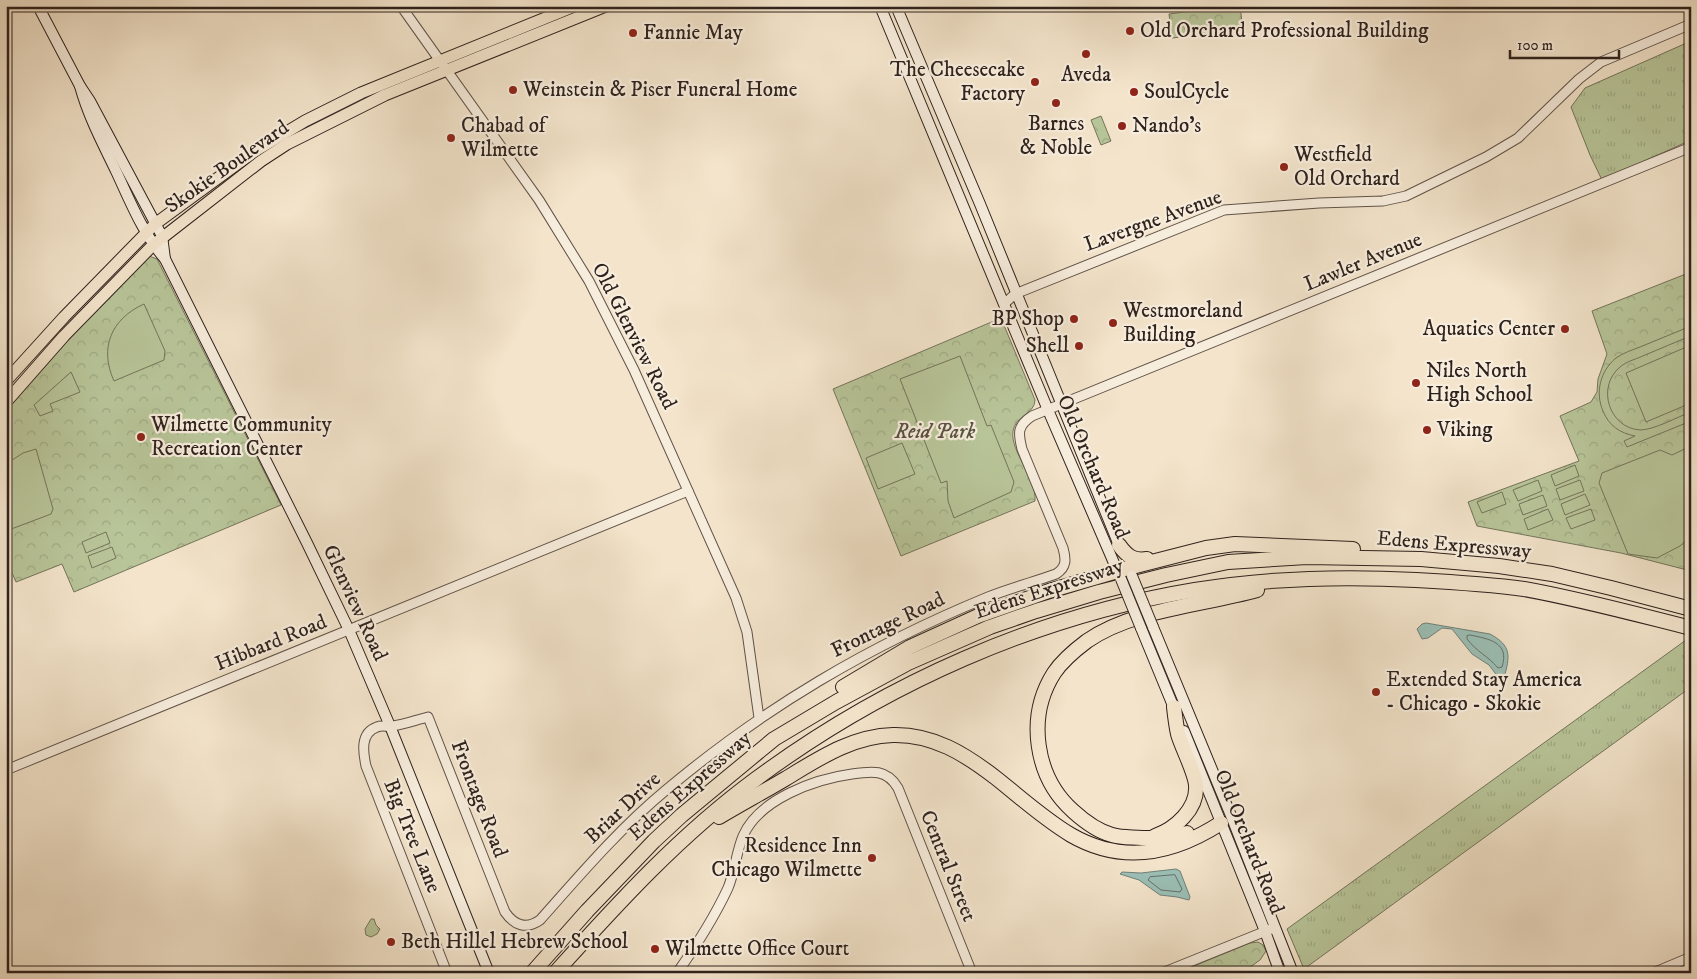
<svg xmlns="http://www.w3.org/2000/svg" width="1697" height="979" viewBox="0 0 1697 979" font-family="'IM FELL DW Pica',serif">
  <style>
    .grass { fill: url(#grass-tufts); stroke: #74745b }
    .forest { fill: url(#forest-crowns); stroke: #74745b }
    .pitch { fill: #b8c599; stroke: #74745b }
    .water { fill: #9bbfb6; stroke: #708079 }
    .lines { fill: none; stroke-linecap: round; stroke-linejoin: round }
    .shore { stroke: #65706a; stroke-width: 1 }
    .tertiary-casing { stroke: #605248; stroke-width: 11 }
    .secondary-casing { stroke: #2f221d; stroke-width: 12 }
    .primary-casing { stroke: #2f221d; stroke-width: 13 }
    .motorway-casing { stroke: #2f221d; stroke-width: 16 }
    .tertiary { stroke: #f7eddd; stroke-width: 9 }
    .secondary { stroke: #f7eddd; stroke-width: 10 }
    .primary { stroke: #f3e4cb; stroke-width: 11 }
    .motorway { stroke: #f3e4cb; stroke-width: 14 }
    .secondary-bridge-casing { stroke: #2f221d; stroke-width: 12; stroke-linecap: butt }
    .secondary-bridge { stroke: #f7eddd; stroke-width: 10 }
    .poi-dot { fill: #8f2418; stroke: #f7eddd; stroke-width: 2 }
    .labels { text-anchor: middle; dominant-baseline: central; stroke-width: 4.5; stroke-linejoin: round; paint-order: stroke }
    .poi-label { font-size: 21px; fill: #2f221d; stroke: #f7eddd; text-anchor: start }
    .street-label { font-size: 21px; fill: #2f221d; stroke: #f7eddd }
    .park-label { font-size: 21px; font-style: italic; fill: #585342; stroke: #f7eddd }
  </style>
  <defs>
    <pattern id="grass-tufts" width="24" height="20" patternUnits="userSpaceOnUse" patternTransform="scale(1.25)"><rect width="24" height="20" fill="#b8c599"/><path d="M3 7l-1-3M5 7V3M7 7l1-3M15 17l-1-3M17 17v-4M19 17l1-3" fill="none" stroke="#9ea983"/></pattern>
    <pattern id="forest-crowns" width="20" height="18" patternUnits="userSpaceOnUse" patternTransform="scale(1.25)"><rect width="20" height="18" fill="#b8c599"/><path d="M2 6a3 3 0 1 1 6 0M12 15a3 3 0 1 1 6 0" fill="none" stroke="#9ea983"/></pattern>
  </defs>
  <rect width="100%" height="100%" fill="#f3e4cb"/>
  <filter id="stains"><feTurbulence type="fractalNoise" baseFrequency=".004" numOctaves="4"/><feColorMatrix values="0 0 0 0 .2 0 0 0 0 .09 0 0 0 0 .02 0 0 0 .5 -.17"/></filter>
  <radialGradient id="worn" r=".72"><stop offset=".6" stop-color="#630" stop-opacity="0"/><stop offset="1" stop-color="#630" stop-opacity=".3"/></radialGradient>
  <g class="grass">
    <path d="M 1691,41 L 1691,140 L 1602,180 L 1590,155 L 1571,107 L 1585,88 Z"/>
    <path d="M 1686,640 L 1691,641 L 1691,687 L 1304,969 L 1287,929 Z"/>
  </g>
  <g class="forest">
    <path d="M 1231,6 L 1240,6 L 1243,30 L 1172,38 L 1169,14 Z"/>
    <path d="M 1101,116 L 1111,141 L 1101,145 L 1091,120 Z"/>
    <path d="M 149,256 L 157,259 L 281,505 L 74,592 L 62,564 L 16,582 L 6,559 L 6,409 L 88,316 Z"/>
    <path d="M 1691,272 L 1691,571 L 1621,553 L 1477,526 L 1468,502 L 1579,461 L 1560,416 L 1591,402 L 1597,392 L 1598,379 L 1607,354 L 1592,311 Z"/>
    <path d="M 1001,318 L 1035,400 C 1035,414 1015,416 1013,431 C 1010,452 1037,478 1035,501 L 901,556 L 833,389 Z"/>
    <path d="M 371,919 L 374,919 L 376,925 L 380,929 L 377,934 L 371,937 L 366,935 L 365,929 Z"/>
    <path d="M 1258,942 L 1263,945 L 1266,951 L 1260,960 L 1242,973 L 1177,973 L 1250,943 Z"/>
  </g>
  <g class="pitch">
    <path d="M 144,304 L 165,351 L 164,360 L 114,381 C 99,348 111,319 144,304 Z"/>
    <path d="M 1691,326 L 1691,336 C 1675,342 1660,349 1645,355 C 1637,359 1627,361 1620,367 C 1596,387 1609,428 1640,430 C 1654,430 1677,417 1691,412 L 1691,421 L 1627,447 L 1624,441 L 1635,436 C 1620,433 1609,426 1603,411 C 1595,393 1600,371 1616,358 C 1623,353 1632,350 1640,347 C 1657,340 1674,333 1691,326 Z"/>
    <path d="M 1691,345 L 1691,403 L 1646,422 L 1626,373 Z"/>
    <path d="M 960,356 L 987,426 L 991,425 L 1014,482 L 1011,492 L 954,518 L 948,501 L 947,481 L 941,483 L 900,379 Z"/>
    <path d="M 71,372 L 80,392 L 50,404 L 53,411 L 40,416 L 34,405 Z"/>
    <path d="M 902,443 L 915,474 L 878,489 L 866,458 Z"/>
    <path d="M 1691,446 L 1691,536 L 1680,546 L 1657,558 L 1628,554 L 1599,483 L 1602,473 L 1660,450 L 1672,455 Z"/>
    <path d="M 36,449 L 53,509 L 51,514 L 6,531 L 6,464 L 23,453 Z"/>
    <path d="M 1575,465 L 1579,476 L 1555,486 L 1551,475 Z"/>
    <path d="M 1538,480 L 1542,491 L 1518,501 L 1513,490 Z"/>
    <path d="M 1580,480 L 1584,491 L 1560,500 L 1556,489 Z"/>
    <path d="M 1502,492 L 1506,504 L 1482,513 L 1477,502 Z"/>
    <path d="M 1585,494 L 1590,505 L 1565,515 L 1561,504 Z"/>
    <path d="M 1543,495 L 1547,506 L 1523,515 L 1519,504 Z"/>
    <path d="M 1548,509 L 1553,520 L 1528,530 L 1524,519 Z"/>
    <path d="M 1591,509 L 1595,520 L 1571,529 L 1566,518 Z"/>
    <path d="M 106,532 L 110,543 L 86,553 L 82,542 Z"/>
    <path d="M 112,547 L 116,558 L 92,568 L 88,556 Z"/>
  </g>
  <g class="water">
    <path d="M 1426,623 L 1490,634 C 1512,646 1510,656 1504,678 L 1498,677 L 1489,665 L 1472,654 L 1452,629 L 1442,628 L 1428,638 L 1422,639 L 1417,629 L 1422,624 Z"/>
    <path d="M 1176,869 L 1180,871 L 1190,897 L 1189,900 L 1177,897 L 1160,895 L 1139,880 L 1120,874 L 1122,872 L 1141,873 Z"/>
  </g>
  <g class="lines">
    <g class="shore">
      <path d="M 1470,635 C 1489,639 1510,642 1502,667 L 1498,668 C 1488,656 1477,652 1467,639 L 1467,636 Z"/>
      <path d="M 1175,875 L 1182,889 L 1180,892 L 1161,890 L 1148,880 L 1150,877 Z"/>
    </g>
    <defs>
      <g id="tertiary">
        <path d="M 401,6 L 539,200 L 589,281 L 634,370 L 736,598 L 747,632 L 759,718"/>
        <path d="M 1004,304 L 1015,294 L 1224,210 L 1319,203 L 1383,201 L 1406,196 L 1486,157 L 1518,138 L 1579,79 L 1601,62 L 1691,24"/>
        <path d="M 6,770 L 688,491"/>
        <path d="M 447,973 L 366,766 C 363,752 360,733 377,727 C 381,725 388,727 393,726 C 405,724 416,720 428,717 L 505,912 C 514,925 526,930 540,920 C 580,875 619,829 666,790 C 765,707 869,646 988,597 C 1010,588 1034,582 1056,574 C 1067,567 1066,559 1063,548 L 1022,449 C 1018,433 1017,426 1032,416 L 1691,147"/>
        <path d="M 677,973 C 696,946 714,918 728,888 C 735,871 736,853 743,836 C 759,799 815,779 852,774 C 872,771 887,769 898,788 L 972,973"/>
        <path d="M 1162,973 L 1271,929"/>
        <path d="M 1653,973 L 1691,957"/>
      </g>
      <g id="secondary">
        <path d="M 38,6 L 80,86 L 90,101 L 162,236 L 165,259"/>
        <path d="M 880,6 L 1048,410 L 1120,577"/>
        <path d="M 896,6 L 980,204 L 1121,550"/>
        <path d="M 80,86 C 88,116 103,144 116,171 C 130,201 143,234 165,259 L 307,543 L 349,630 L 390,726 L 489,973"/>
        <path d="M 1153,627 L 1232,818 L 1293,973"/>
        <path d="M 1141,628 L 1176,713"/>
        <path d="M 1184,731 L 1265,931 L 1280,973"/>
      </g>
      <g id="primary">
        <path d="M 6,381 L 64,317 L 155,224 L 255,151 L 305,121 L 361,93 L 575,6"/>
        <path d="M 6,402 L 64,336 L 153,245 L 261,161 L 287,144 L 385,95 L 606,6"/>
      </g>
      <g id="motorway">
        <path d="M 1119,545 C 1127,556 1133,561 1147,559"/>
        <path d="M 843,687 L 910,647 L 978,616 L 1049,591 L 1128,568 L 1206,548 L 1235,544 L 1353,549"/>
        <path d="M 719,817 C 741,804 763,792 785,779 C 818,759 852,736 893,735 C 933,734 965,754 996,778 C 1020,797 1044,819 1071,835 C 1123,865 1173,854 1221,823"/>
        <path d="M 1187,833 C 1172,839 1158,838 1142,838 C 1132,837 1122,838 1112,835 C 1097,831 1084,821 1073,811 C 1035,777 1026,717 1054,673 C 1062,661 1075,650 1087,641 C 1133,609 1204,605 1257,590"/>
        <path d="M 1155,836 C 1175,829 1198,809 1196,785 C 1195,772 1182,748 1178,734 C 1176,725 1175,716 1174,707"/>
        <path d="M 532,973 L 587,911 L 654,841 L 682,815 L 774,739 L 836,702 L 908,663 L 990,627 L 1036,611 L 1099,592 L 1166,575 L 1228,562 L 1307,557 L 1421,559 L 1499,566 L 1552,574 L 1611,588 L 1691,609"/>
        <path d="M 555,973 C 618,903 680,835 756,779 C 884,684 1037,616 1195,590 C 1268,578 1342,576 1416,580 C 1452,582 1488,584 1524,589 C 1580,599 1635,614 1691,628"/>
      </g>
    </defs>
    <use href="#tertiary" class="tertiary-casing"/>
    <use href="#secondary" class="secondary-casing"/>
    <use href="#primary" class="primary-casing"/>
    <use href="#motorway" class="motorway-casing"/>
    <use href="#tertiary" class="tertiary"/>
    <use href="#secondary" class="secondary"/>
    <use href="#primary" class="primary"/>
    <use href="#motorway" class="motorway"/>
    <defs>
      <g id="secondary-bridge">
        <path d="M 1132,576 L 1153,627"/>
        <path d="M 1121,579 L 1141,628"/>
      </g>
    </defs>
    <use href="#secondary-bridge" class="secondary-bridge-casing"/>
    <use href="#secondary-bridge" class="secondary-bridge"/>
  </g>
  <g class="poi-dot">
    <circle cx="1130" cy="31" r="5"/>
    <circle cx="633" cy="33" r="5"/>
    <circle cx="1086" cy="54" r="5"/>
    <circle cx="1035" cy="82" r="5"/>
    <circle cx="513" cy="90" r="5"/>
    <circle cx="1134" cy="92" r="5"/>
    <circle cx="1056" cy="103" r="5"/>
    <circle cx="1122" cy="126" r="5"/>
    <circle cx="451" cy="138" r="5"/>
    <circle cx="1284" cy="167" r="5"/>
    <circle cx="1074" cy="319" r="5"/>
    <circle cx="1113" cy="323" r="5"/>
    <circle cx="1565" cy="329" r="5"/>
    <circle cx="1079" cy="346" r="5"/>
    <circle cx="1416" cy="383" r="5"/>
    <circle cx="1427" cy="430" r="5"/>
    <circle cx="141" cy="437" r="5"/>
    <circle cx="1376" cy="692" r="5"/>
    <circle cx="872" cy="858" r="5"/>
    <circle cx="391" cy="942" r="5"/>
    <circle cx="655" cy="949" r="5"/>
  </g>
  <g class="labels">
    <g class="poi-label">
      <text x="1140" y="31">Old Orchard Professional Building</text>
      <text x="643" y="33">Fannie May</text>
      <text x="1025" y="70" text-anchor="end">The Cheesecake<tspan x="1025" dy="24">Factory</tspan></text>
      <text x="1086" y="75" text-anchor="middle">Aveda</text>
      <text x="523" y="90">Weinstein &amp; Piser Funeral Home</text>
      <text x="1144" y="92">SoulCycle</text>
      <text x="1056" y="124" text-anchor="middle">Barnes<tspan x="1056" dy="24">&amp; Noble</tspan></text>
      <text x="461" y="126">Chabad of<tspan x="461" dy="24">Wilmette</tspan></text>
      <text x="1132" y="126">Nando's</text>
      <text x="1294" y="155">Westfield<tspan x="1294" dy="24">Old Orchard</tspan></text>
      <text x="1123" y="311">Westmoreland<tspan x="1123" dy="24">Building</tspan></text>
      <text x="1064" y="319" text-anchor="end">BP Shop</text>
      <text x="1555" y="329" text-anchor="end">Aquatics Center</text>
      <text x="1069" y="346" text-anchor="end">Shell</text>
      <text x="1426" y="371">Niles North<tspan x="1426" dy="24">High School</tspan></text>
      <text x="151" y="425">Wilmette Community<tspan x="151" dy="24">Recreation Center</tspan></text>
      <text x="1437" y="430">Viking</text>
      <text x="1386" y="680">Extended Stay America<tspan x="1386" dy="24">- Chicago - Skokie</tspan></text>
      <text x="862" y="846" text-anchor="end">Residence Inn<tspan x="862" dy="24">Chicago Wilmette</tspan></text>
      <text x="401" y="942">Beth Hillel Hebrew School</text>
      <text x="665" y="949">Wilmette Office Court</text>
    </g>
    <g class="street-label">
      <text transform="translate(227 167) rotate(-35)">Skokie Boulevard</text>
      <text transform="translate(1153 221) rotate(-20)">Lavergne Avenue</text>
      <text transform="translate(1363 262) rotate(-22)">Lawler Avenue</text>
      <text transform="translate(634 336) rotate(63)">Old Glenview Road</text>
      <text transform="translate(1093 467) rotate(67)">Old Orchard Road</text>
      <text transform="translate(1454 545) rotate(5)">Edens Expressway</text>
      <text transform="translate(1049 589) rotate(-18)">Edens Expressway</text>
      <text transform="translate(355 603) rotate(65)">Glenview Road</text>
      <text transform="translate(888 625) rotate(-26)">Frontage Road</text>
      <text transform="translate(271 643) rotate(-22)">Hibbard Road</text>
      <text transform="translate(690 786) rotate(-41)">Edens Expressway</text>
      <text transform="translate(479 799) rotate(69)">Frontage Road</text>
      <text transform="translate(623 808) rotate(-43)">Briar Drive</text>
      <text transform="translate(412 836) rotate(68)">Big Tree Lane</text>
      <text transform="translate(1249 842) rotate(68)">Old Orchard Road</text>
      <text transform="translate(948 866) rotate(68)">Central Street</text>
    </g>
    <g class="park-label">
      <text x="935" y="432">Reid Park</text>
    </g>
  </g>
  <rect width="1697" height="979" fill="none" stroke="#f3e4cb" stroke-width="25"/>
  <rect x="8" y="8" width="1682" height="964" fill="none" stroke="#2f221d" stroke-width="2.5"/>
  <rect x="12" y="12" width="1672" height="954" fill="none" stroke="#2f221d"/>
  <path d="M1510 50v8h109v-8" fill="none" stroke="#2f221d" stroke-width="2.5"/>
  <text x="1517" y="50" font-size="15" fill="#2f221d" stroke="#f7eddd" stroke-width="4" paint-order="stroke">100 m</text>
  <rect width="100%" height="100%" filter="url(#stains)"/>
  <rect width="100%" height="100%" fill="url(#worn)"/>
</svg>
